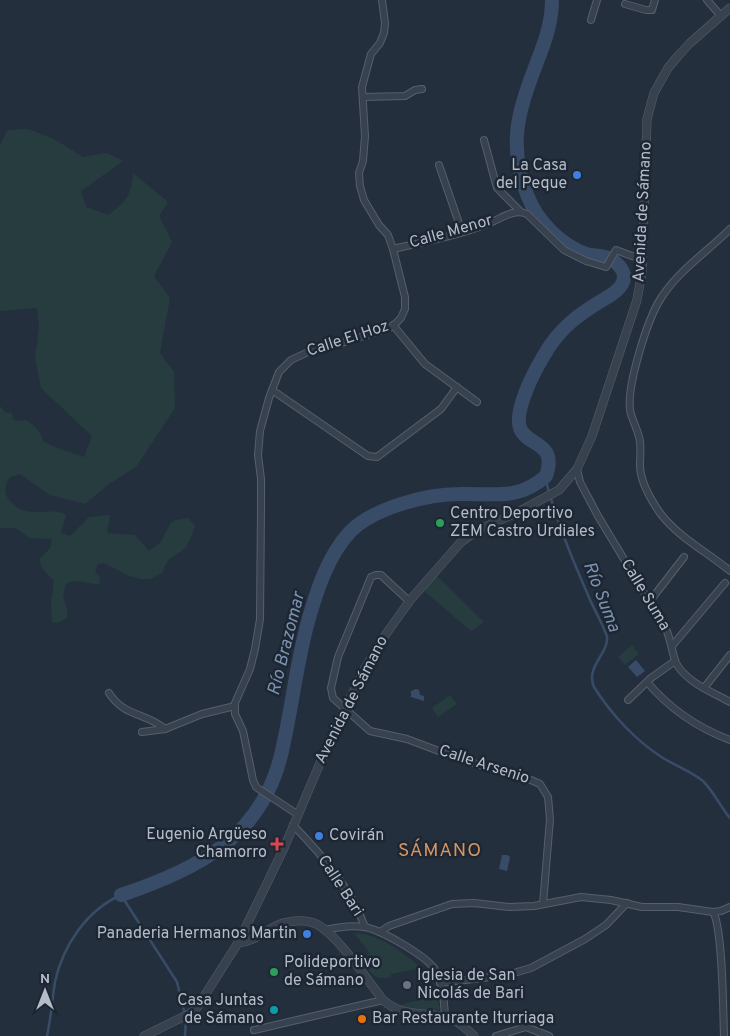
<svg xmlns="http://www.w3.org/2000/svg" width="730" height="1036" viewBox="0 0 730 1036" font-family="Overpass,sans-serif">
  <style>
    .green { fill: #263c3f }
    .water { fill: #394c67 }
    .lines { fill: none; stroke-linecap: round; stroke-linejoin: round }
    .stream { stroke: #394c67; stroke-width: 2.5 }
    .river { stroke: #394c67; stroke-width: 14 }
    .minor-casing { stroke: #565f6c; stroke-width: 8 }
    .tertiary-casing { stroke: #565f6c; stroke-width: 9 }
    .minor { stroke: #38414e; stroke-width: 6 }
    .tertiary { stroke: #38414e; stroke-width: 8 }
    .shop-dot { fill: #3f7fe0; stroke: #1d2633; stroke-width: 2 }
    .leisure-dot { fill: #2e9e5b; stroke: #1d2633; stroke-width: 2 }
    .health-dot { fill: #e0444e; stroke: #1d2633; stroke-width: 2 }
    .worship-dot { fill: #6b7280; stroke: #1d2633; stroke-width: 2 }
    .culture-dot { fill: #0f9aa8; stroke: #1d2633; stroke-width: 2 }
    .food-dot { fill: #e8710a; stroke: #1d2633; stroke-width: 2 }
    .labels { text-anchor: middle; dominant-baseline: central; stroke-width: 5; stroke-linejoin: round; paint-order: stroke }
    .poi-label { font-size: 16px; fill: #b4bcc9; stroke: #1d2633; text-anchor: start }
    .street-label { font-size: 16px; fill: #b4bcc9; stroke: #1d2633 }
    .water-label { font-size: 18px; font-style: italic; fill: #7c92b1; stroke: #1d2633 }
    .quarter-label { font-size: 19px; letter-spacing: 1px; fill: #d59563; stroke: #1d2633 }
  </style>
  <rect width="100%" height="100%" fill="#242f3e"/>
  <g class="green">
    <path d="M 28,129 L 54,139 L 83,157 L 107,153 L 123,161 L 81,191 L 86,207 L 108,215 C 127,202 131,195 133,173 L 168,202 L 159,216 L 172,242 L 154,276 L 170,298 L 160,353 L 174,372 L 175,408 L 136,467 L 109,484 L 85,504 L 50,495 L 20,474 L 10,477 C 4,486 3,493 10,501 C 28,522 50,505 66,515 L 61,533 L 70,536 L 89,517 L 110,515 L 107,533 L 135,535 L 149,551 L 160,543 L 170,524 L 176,520 L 188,518 L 195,526 C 192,533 190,542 185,548 C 175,558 168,554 163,572 L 150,579 L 141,579 L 129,576 L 104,563 L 98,564 L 95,571 L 100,578 L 99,584 C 86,585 79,577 66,584 L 63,597 L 67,608 L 67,618 L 58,623 L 52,622 L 51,603 L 54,581 L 42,568 L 39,560 L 50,548 L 52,539 L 30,538 L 15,528 L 0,528 L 0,406 L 5,412 L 12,413 L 13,420 L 17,421 L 26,420 C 34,425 41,431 43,441 L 52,446 L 84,457 L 92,436 L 41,388 L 35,357 L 39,328 L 37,308 L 0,311 L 0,144 L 8,130 Z"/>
    <path d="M 436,575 L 484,622 L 471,631 L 423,590 Z"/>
    <path d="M 632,645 L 639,654 L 625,665 L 618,657 Z"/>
    <path d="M 450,695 L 457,704 L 438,717 L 432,708 Z"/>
    <path d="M 354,933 C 376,932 405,953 421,968 L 391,974 L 391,977 C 374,981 371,973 362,960 L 370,953 Z"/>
    <path d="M 436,996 L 437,997 L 440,1009 L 439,1010 L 405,1009 L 402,1007 L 403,1004 Z"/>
  </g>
  <g class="water">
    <path d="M 636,660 L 645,671 L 637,677 L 628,667 Z"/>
    <path d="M 416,689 L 419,690 L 420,695 L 424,696 L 424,701 L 411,697 L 411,691 Z"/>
    <path d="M 502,855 L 507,855 L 510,857 L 507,871 L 499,869 Z"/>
  </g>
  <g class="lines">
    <g class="stream">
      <path d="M 545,477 C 555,518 571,556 588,595 C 592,606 605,628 607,637 C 609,653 585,667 594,687 C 611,714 636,741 663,758 C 676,766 691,771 703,781 C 714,792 720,806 730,818"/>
      <path d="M 47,1036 C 51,1018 52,1000 55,982 C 63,945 87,910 121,895 L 177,982 L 186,1019 L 185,1036"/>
    </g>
    <path class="river" d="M 121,895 C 196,870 261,838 281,755 C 292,710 296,663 309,618 C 317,590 328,556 349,533 C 372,508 427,494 460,494 C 494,493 518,501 546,476 C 558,441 527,447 520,428 C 514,410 534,372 543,357 C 560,326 582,312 611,295 C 617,291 624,284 624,277 C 624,268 615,261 608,258 C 601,255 593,256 586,254 C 560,244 538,222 528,197 C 507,145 518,112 537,62 C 545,42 552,22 552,0"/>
    <defs>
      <g id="minor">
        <path d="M 707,0 L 721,16"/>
        <path d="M 625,4 L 646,10 L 652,10 L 655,0"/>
        <path d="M 591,20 L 597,0"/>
        <path d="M 363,97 L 405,96 L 415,90 L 422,89"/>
        <path d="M 484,140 L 497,188 L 520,211"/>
        <path d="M 439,165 L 462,232"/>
        <path d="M 730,229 C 707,252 679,270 661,298 C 647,320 627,385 630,410 C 632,421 639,431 640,442 C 641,450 640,457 640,465 C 640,481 651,500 660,513 C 678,537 707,552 730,571"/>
        <path d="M 393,249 C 427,241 462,235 494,221 C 505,216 515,209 527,214 L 564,250 L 586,261 L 606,267 L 616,250 L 632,256 L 643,258"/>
        <path d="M 393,325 L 425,364 L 477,402"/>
        <path d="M 272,390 L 368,456 L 377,457 L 441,409 L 457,387"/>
        <path d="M 577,469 L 580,482 L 598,516 L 666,629 C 671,640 672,653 676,663 C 686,682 712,692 730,702"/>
        <path d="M 409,601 L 381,575 L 376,575 L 371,577 L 338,657 L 331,688 L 333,698 L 370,731 L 407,739 L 460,759 L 531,780 L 540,784 L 548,797 L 550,819 L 543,904"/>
        <path d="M 650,601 L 684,557"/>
        <path d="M 672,646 L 725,583"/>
        <path d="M 647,682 C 669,708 698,728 730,740"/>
        <path d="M 704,688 L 730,655"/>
        <path d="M 109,693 C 124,717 147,713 165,729"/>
        <path d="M 628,700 L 651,678 L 675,661"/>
        <path d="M 142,732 L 165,729 L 202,714 L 235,706"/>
        <path d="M 297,814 L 256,787 L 253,780 L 243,731 L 235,714 L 235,703 L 250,669 L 255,649 L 260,619 L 261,508 L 261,479 L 258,455 L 260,431 L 269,398 L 279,372 L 291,360 L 321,346 L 345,342 L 392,327 L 401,318 L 405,309 L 405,297 L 393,249 L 388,235 L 379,225 L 364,200 L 360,186 L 359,173 L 363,161 L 365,136 L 362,87 L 371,54 L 380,43 L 384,33 L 385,23 L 382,0"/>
        <path d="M 293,825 C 322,855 350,887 365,927"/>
        <path d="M 713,912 C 723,928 723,1013 724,1036"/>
        <path d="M 325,930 C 338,927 351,925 364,927 C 380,929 424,955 434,968 C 443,981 444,1001 445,1017"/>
        <path d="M 380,932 L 389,926 L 452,904 L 474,903 L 509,907 L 534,906 L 581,897 L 611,900 L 642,907 L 678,907 L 713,912 L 721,911 L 730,907"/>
        <path d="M 440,983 L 507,975 L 531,968 L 585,939 L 606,925 L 627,903"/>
        <path d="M 254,1030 L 383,1000"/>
        <path d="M 496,1036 L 526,1027 L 549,1036"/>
      </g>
      <g id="tertiary">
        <path d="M 238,943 C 255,942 267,928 283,923 C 293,921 304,919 314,923 C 336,932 367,980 383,1000 C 404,1018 421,1011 445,1017 C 456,1019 466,1028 474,1036"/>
        <path d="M 144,1036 L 189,1014 L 196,1009 L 238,943 L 284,848 L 332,735 L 365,668 L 386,634 L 411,599 L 461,542 L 478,530 L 518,512 L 559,490 L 577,469 L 592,436 L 637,300 L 642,272 L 647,119 L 654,93 L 668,68 L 678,56 L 690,43 L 730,8"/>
      </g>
    </defs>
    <use href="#minor" class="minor-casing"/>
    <use href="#tertiary" class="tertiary-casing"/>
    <use href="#minor" class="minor"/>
    <use href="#tertiary" class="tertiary"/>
  </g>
  <g class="shop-dot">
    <circle cx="577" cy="175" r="5"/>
    <circle cx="319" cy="836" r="5"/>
    <circle cx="307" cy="934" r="5"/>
  </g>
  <g class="leisure-dot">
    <circle cx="440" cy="523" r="5"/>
    <circle cx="274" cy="972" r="5"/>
  </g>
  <path class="health-dot" d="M274.5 836.5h5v5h5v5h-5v5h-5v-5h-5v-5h5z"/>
  <circle class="worship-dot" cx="407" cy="985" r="5"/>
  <circle class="culture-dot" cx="274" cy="1010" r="5"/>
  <circle class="food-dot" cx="362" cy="1019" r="5"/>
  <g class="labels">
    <g class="poi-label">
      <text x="567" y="166" text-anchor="end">La Casa<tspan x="567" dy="18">del Peque</tspan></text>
      <text x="450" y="514">Centro Deportivo<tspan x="450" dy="18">ZEM Castro Urdiales</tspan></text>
      <text x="267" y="835" text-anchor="end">Eugenio Argüeso<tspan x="267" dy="18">Chamorro</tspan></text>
      <text x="329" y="836">Covirán</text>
      <text x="297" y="934" text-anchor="end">Panaderia Hermanos Martin</text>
      <text x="284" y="963">Polideportivo<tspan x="284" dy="18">de Sámano</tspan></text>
      <text x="417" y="976">Iglesia de San<tspan x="417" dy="18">Nicolás de Bari</tspan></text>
      <text x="264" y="1001" text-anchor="end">Casa Juntas<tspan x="264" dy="18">de Sámano</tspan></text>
      <text x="372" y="1019">Bar Restaurante Iturriaga</text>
    </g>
    <g class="street-label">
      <text transform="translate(643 212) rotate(-87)">Avenida de Sámano</text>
      <text transform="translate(451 232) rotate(-16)">Calle Menor</text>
      <text transform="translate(348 339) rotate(-18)">Calle El Hoz</text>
      <text transform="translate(645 595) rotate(59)">Calle Suma</text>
      <text transform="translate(352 700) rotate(-63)">Avenida de Sámano</text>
      <text transform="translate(484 765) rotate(18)">Calle Arsenio</text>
      <text transform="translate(340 886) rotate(57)">Calle Bari</text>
    </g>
    <g class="water-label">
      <text transform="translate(601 597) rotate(69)">Río Suma</text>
      <text transform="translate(287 644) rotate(-76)">Río Brazomar</text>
    </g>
    <g class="quarter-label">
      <text x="440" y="851">SÁMANO</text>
    </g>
  </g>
  <g transform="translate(45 991)" stroke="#1d2633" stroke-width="4" paint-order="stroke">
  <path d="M0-4L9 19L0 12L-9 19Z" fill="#b4bcc9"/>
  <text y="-8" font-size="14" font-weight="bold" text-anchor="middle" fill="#b4bcc9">N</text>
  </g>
</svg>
